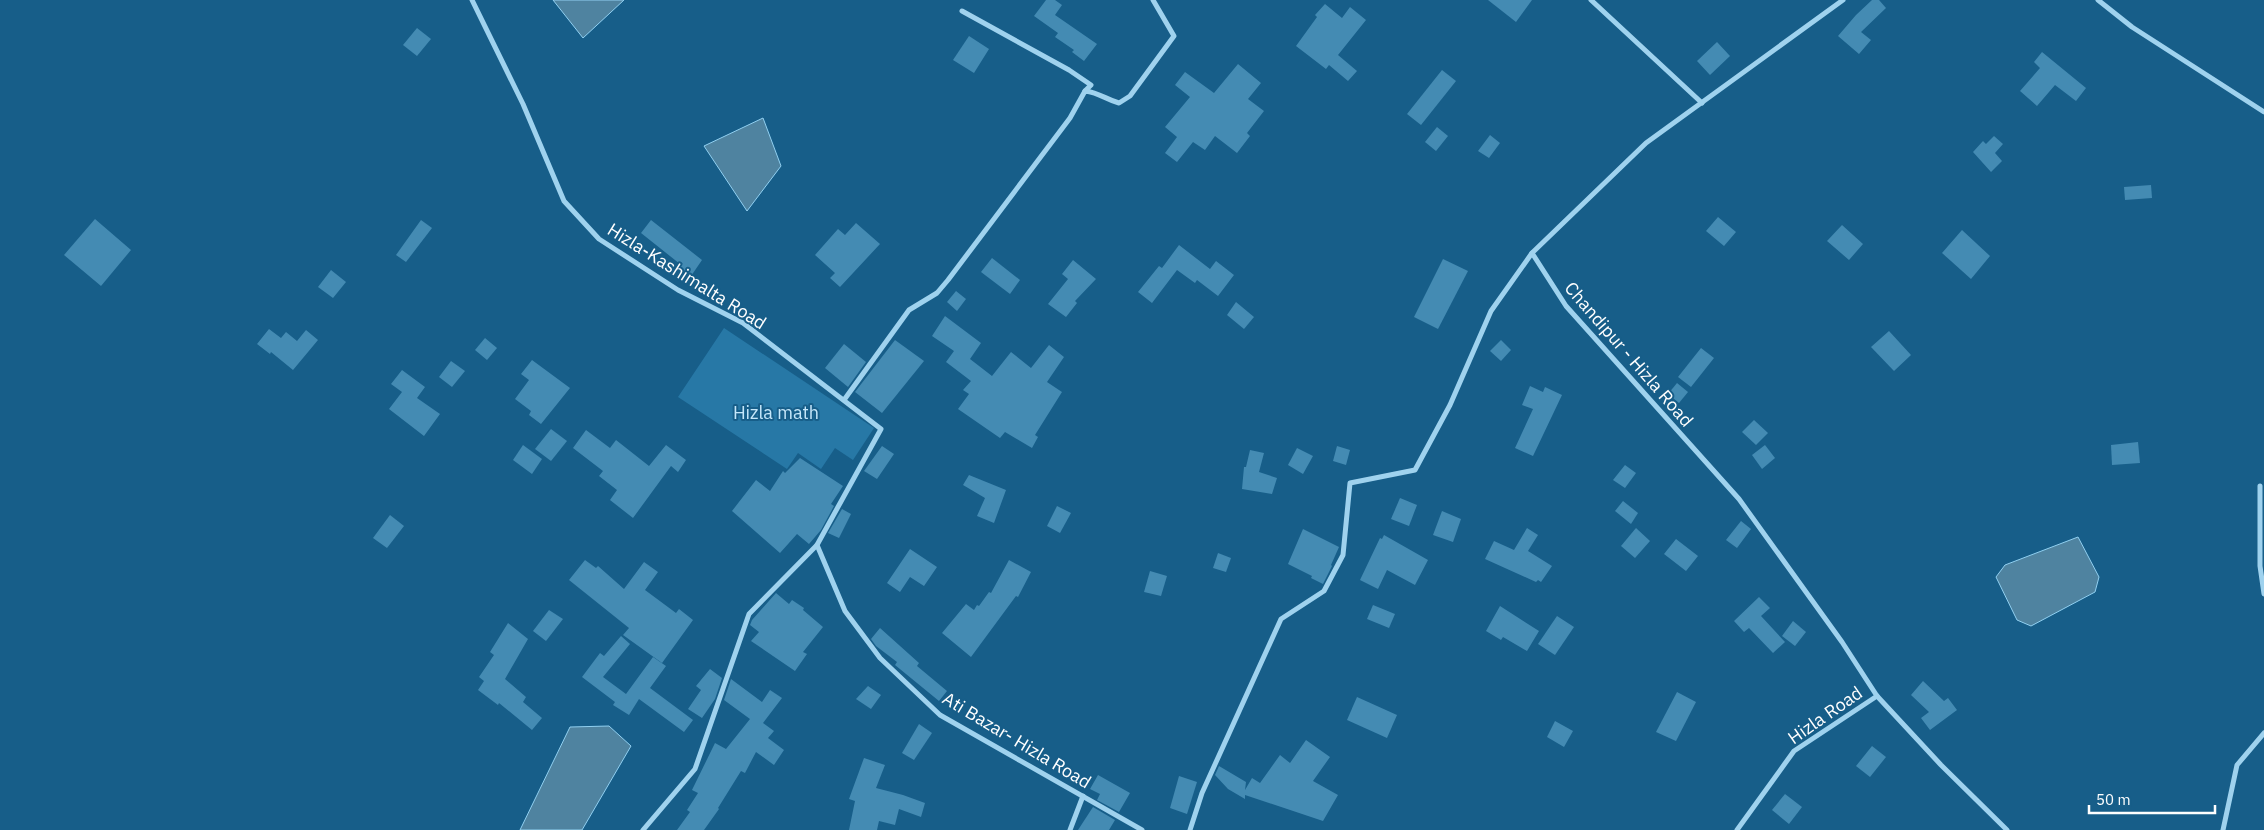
<svg xmlns="http://www.w3.org/2000/svg" width="2264" height="830" viewBox="0 0 2264 830" font-family="'IBM Plex Sans',sans-serif">
  <style>
    .green { fill: #2778a6 }
    .water { fill: #4f83a0; stroke: #91d0f1 }
    .building { fill: #448bb3 }
    .lines { fill: none; stroke-linecap: round; stroke-linejoin: round }
    .minor { stroke: #9fd2ee; stroke-width: 5 }
    .labels { text-anchor: middle; dominant-baseline: central; stroke-width: 4; stroke-linejoin: round; paint-order: stroke }
    .street-label { font-size: 18px; fill: #fff; stroke: #175e89 }
    .park-label { font-size: 18px; fill: #c5e7fa; stroke: #175e89 }
  </style>
  <rect width="100%" height="100%" fill="#175e89"/>
  <path class="green" d="M 724,328 L 874,428 L 853,460 L 835,448 L 821,469 L 798,453 L 787,469 L 678,397 Z"/>
  <g class="water">
    <path d="M 553,0 L 624,0 L 583,38 Z"/>
    <path d="M 763,118 L 781,166 L 747,211 L 704,146 Z"/>
    <path d="M 2078,537 L 2099,577 L 2095,592 L 2031,626 L 2017,620 L 1996,577 L 2005,565 Z"/>
    <path d="M 609,726 L 631,746 L 582,830 L 520,830 L 570,727 Z"/>
  </g>
  <g class="building">
    <path d="M 1046,0 L 1055,0 L 1062,5 L 1055,15 L 1097,44 L 1084,61 L 1072,52 L 1074,50 L 1055,37 L 1058,33 L 1034,16 Z"/>
    <path d="M 1488,0 L 1532,0 L 1516,22 Z"/>
    <path d="M 1872,0 L 1879,0 L 1886,8 L 1861,32 L 1871,40 L 1859,54 L 1838,36 L 1856,15 Z"/>
    <path d="M 1325,4 L 1342,18 L 1350,7 L 1366,20 L 1338,55 L 1357,71 L 1348,81 L 1329,65 L 1326,69 L 1296,46 L 1317,17 L 1315,15 Z"/>
    <path d="M 417,28 L 431,39 L 417,56 L 403,45 Z"/>
    <path d="M 969,36 L 989,49 L 974,73 L 953,60 Z"/>
    <path d="M 1717,42 L 1730,56 L 1710,75 L 1697,61 Z"/>
    <path d="M 2042,52 L 2086,88 L 2076,101 L 2055,85 L 2037,106 L 2020,91 L 2040,68 L 2034,62 Z"/>
    <path d="M 1238,64 L 1261,83 L 1248,99 L 1264,111 L 1247,133 L 1250,136 L 1237,153 L 1215,136 L 1205,150 L 1193,142 L 1177,162 L 1165,153 L 1177,137 L 1165,127 L 1190,97 L 1175,85 L 1185,72 L 1214,93 Z"/>
    <path d="M 1442,70 L 1456,81 L 1421,125 L 1407,114 Z"/>
    <path d="M 1437,127 L 1448,136 L 1436,151 L 1425,142 Z"/>
    <path d="M 1490,135 L 1500,143 L 1489,158 L 1478,151 Z"/>
    <path d="M 1994,136 L 2003,144 L 1995,153 L 2002,161 L 1991,172 L 1973,152 L 1983,141 L 1986,144 Z"/>
    <path d="M 2151,185 L 2152,198 L 2125,200 L 2124,187 Z"/>
    <path d="M 1718,217 L 1736,232 L 1724,246 L 1706,231 Z"/>
    <path d="M 95,219 L 131,250 L 101,286 L 64,255 Z"/>
    <path d="M 421,220 L 432,228 L 406,262 L 396,255 Z"/>
    <path d="M 651,220 L 702,260 L 689,279 L 676,269 L 680,264 L 641,233 Z"/>
    <path d="M 856,223 L 880,244 L 840,287 L 830,278 L 835,273 L 815,255 L 838,229 L 845,235 Z"/>
    <path d="M 1842,225 L 1863,244 L 1849,260 L 1827,241 Z"/>
    <path d="M 1962,230 L 1990,256 L 1971,279 L 1942,253 Z"/>
    <path d="M 1179,245 L 1210,269 L 1216,261 L 1234,275 L 1218,296 L 1197,280 L 1195,283 L 1177,270 L 1152,303 L 1138,292 L 1159,266 L 1162,268 Z"/>
    <path d="M 992,258 L 1020,280 L 1010,294 L 981,272 Z"/>
    <path d="M 1443,259 L 1468,271 L 1438,329 L 1414,317 Z"/>
    <path d="M 1073,260 L 1096,279 L 1075,301 L 1077,303 L 1066,317 L 1048,304 L 1068,279 L 1062,274 Z"/>
    <path d="M 331,270 L 346,282 L 333,298 L 318,287 Z"/>
    <path d="M 956,291 L 966,299 L 957,311 L 947,302 Z"/>
    <path d="M 1236,302 L 1254,317 L 1244,329 L 1227,315 Z"/>
    <path d="M 945,316 L 981,343 L 970,359 L 992,376 L 1011,352 L 1031,368 L 1049,345 L 1064,357 L 1047,382 L 1062,392 L 1035,435 L 1038,437 L 1032,448 L 1005,432 L 1000,438 L 958,409 L 969,394 L 963,390 L 971,381 L 946,362 L 954,351 L 932,336 Z"/>
    <path d="M 269,329 L 281,338 L 286,332 L 297,341 L 306,330 L 318,340 L 293,370 L 271,352 L 270,354 L 257,344 Z"/>
    <path d="M 1889,331 L 1911,355 L 1894,371 L 1871,347 Z"/>
    <path d="M 485,338 L 497,348 L 487,360 L 475,350 Z"/>
    <path d="M 895,340 L 924,361 L 882,413 L 855,392 Z"/>
    <path d="M 1501,340 L 1511,350 L 1501,361 L 1490,351 Z"/>
    <path d="M 844,344 L 866,362 L 848,387 L 825,368 Z"/>
    <path d="M 1701,348 L 1714,358 L 1691,387 L 1678,377 Z"/>
    <path d="M 532,360 L 570,388 L 541,424 L 529,415 L 531,411 L 515,399 L 529,380 L 521,374 Z"/>
    <path d="M 451,361 L 465,371 L 452,387 L 439,377 Z"/>
    <path d="M 402,370 L 425,387 L 417,398 L 440,414 L 424,436 L 389,409 L 402,392 L 391,384 Z"/>
    <path d="M 1677,383 L 1688,392 L 1679,403 L 1668,394 Z"/>
    <path d="M 1530,386 L 1543,392 L 1545,387 L 1562,395 L 1533,456 L 1515,448 L 1533,409 L 1522,405 Z"/>
    <path d="M 1754,420 L 1768,433 L 1756,445 L 1742,432 Z"/>
    <path d="M 551,429 L 567,441 L 551,461 L 535,449 Z"/>
    <path d="M 586,430 L 610,448 L 616,440 L 649,466 L 666,445 L 686,460 L 678,472 L 671,466 L 633,518 L 610,500 L 617,490 L 599,476 L 603,471 L 573,448 Z"/>
    <path d="M 2138,442 L 2140,463 L 2112,465 L 2111,445 Z"/>
    <path d="M 523,445 L 542,459 L 532,474 L 513,460 Z"/>
    <path d="M 1765,445 L 1775,458 L 1762,469 L 1752,455 Z"/>
    <path d="M 882,446 L 894,454 L 877,479 L 864,471 Z"/>
    <path d="M 1337,446 L 1350,450 L 1346,465 L 1333,461 Z"/>
    <path d="M 1297,448 L 1313,456 L 1303,474 L 1288,465 Z"/>
    <path d="M 1250,450 L 1264,453 L 1259,472 L 1277,478 L 1272,494 L 1242,489 L 1244,467 L 1246,467 Z"/>
    <path d="M 800,458 L 843,486 L 831,504 L 834,506 L 821,530 L 809,544 L 797,534 L 780,553 L 732,511 L 756,480 L 770,491 L 783,471 L 785,473 Z"/>
    <path d="M 1625,465 L 1636,473 L 1625,488 L 1613,480 Z"/>
    <path d="M 969,475 L 1006,490 L 994,523 L 977,516 L 985,498 L 963,485 Z"/>
    <path d="M 1400,498 L 1417,505 L 1409,526 L 1391,519 Z"/>
    <path d="M 1623,501 L 1638,513 L 1631,524 L 1615,511 Z"/>
    <path d="M 1057,506 L 1071,513 L 1060,533 L 1047,526 Z"/>
    <path d="M 842,509 L 851,514 L 839,538 L 828,533 Z"/>
    <path d="M 1442,511 L 1461,519 L 1453,542 L 1433,535 Z"/>
    <path d="M 390,515 L 404,526 L 387,548 L 373,538 Z"/>
    <path d="M 1741,521 L 1751,529 L 1737,548 L 1726,540 Z"/>
    <path d="M 1527,528 L 1538,535 L 1528,551 L 1552,566 L 1541,582 L 1538,580 L 1536,582 L 1485,559 L 1494,541 L 1514,550 Z"/>
    <path d="M 1636,528 L 1650,541 L 1635,558 L 1621,546 Z"/>
    <path d="M 1303,529 L 1339,547 L 1331,565 L 1332,566 L 1323,584 L 1311,578 L 1312,576 L 1288,564 Z"/>
    <path d="M 1384,535 L 1428,560 L 1415,585 L 1387,570 L 1378,589 L 1360,580 L 1380,538 L 1382,539 Z"/>
    <path d="M 1676,539 L 1698,556 L 1686,571 L 1664,554 Z"/>
    <path d="M 910,549 L 937,567 L 924,586 L 910,577 L 900,592 L 887,583 Z"/>
    <path d="M 1218,553 L 1231,558 L 1226,572 L 1213,568 Z"/>
    <path d="M 585,560 L 596,568 L 598,566 L 624,589 L 644,562 L 658,572 L 645,590 L 676,613 L 679,609 L 693,620 L 662,663 L 623,635 L 629,628 L 569,580 Z"/>
    <path d="M 1009,560 L 1031,572 L 1018,597 L 1016,596 L 971,657 L 942,633 L 966,604 L 974,610 L 977,605 L 979,606 L 989,592 L 991,593 Z"/>
    <path d="M 1150,571 L 1167,576 L 1161,596 L 1144,592 Z"/>
    <path d="M 776,593 L 789,604 L 792,600 L 804,608 L 803,610 L 823,627 L 803,652 L 807,654 L 795,671 L 751,641 L 759,632 L 750,625 L 752,620 Z"/>
    <path d="M 1759,597 L 1770,608 L 1761,616 L 1785,642 L 1773,653 L 1749,628 L 1744,632 L 1734,621 Z"/>
    <path d="M 1373,605 L 1395,614 L 1389,628 L 1367,619 Z"/>
    <path d="M 1500,606 L 1539,631 L 1527,651 L 1503,637 L 1501,640 L 1486,631 Z"/>
    <path d="M 549,610 L 563,619 L 546,641 L 533,631 Z"/>
    <path d="M 1557,616 L 1574,627 L 1555,655 L 1538,644 Z"/>
    <path d="M 1793,621 L 1806,632 L 1795,646 L 1782,636 Z"/>
    <path d="M 508,623 L 528,639 L 505,679 L 526,697 L 523,702 L 542,718 L 532,730 L 499,703 L 498,705 L 478,690 L 484,681 L 479,677 L 494,655 L 490,652 Z"/>
    <path d="M 880,628 L 919,663 L 917,666 L 947,691 L 939,701 L 895,665 L 897,662 L 876,646 L 871,639 Z"/>
    <path d="M 621,636 L 630,644 L 603,677 L 626,694 L 653,657 L 666,666 L 650,688 L 693,720 L 684,732 L 639,699 L 629,715 L 613,705 L 615,702 L 582,677 L 600,653 L 604,656 Z"/>
    <path d="M 710,669 L 722,678 L 715,699 L 702,718 L 688,709 L 701,690 L 696,686 Z"/>
    <path d="M 731,679 L 762,702 L 770,690 L 782,698 L 763,723 L 774,731 L 768,738 L 784,750 L 774,765 L 756,752 L 745,773 L 741,771 L 718,808 L 719,809 L 704,830 L 677,830 L 690,812 L 687,810 L 698,793 L 692,790 L 715,743 L 726,749 L 750,719 L 724,700 Z"/>
    <path d="M 1923,681 L 1944,701 L 1948,698 L 1957,710 L 1930,730 L 1921,718 L 1929,712 L 1911,695 Z"/>
    <path d="M 868,686 L 881,695 L 871,709 L 856,699 Z"/>
    <path d="M 1677,692 L 1696,702 L 1676,741 L 1656,732 Z"/>
    <path d="M 1357,697 L 1397,715 L 1387,738 L 1347,720 Z"/>
    <path d="M 1555,721 L 1573,731 L 1564,747 L 1547,737 Z"/>
    <path d="M 919,724 L 932,733 L 914,760 L 902,753 Z"/>
    <path d="M 1306,740 L 1330,757 L 1313,781 L 1338,795 L 1323,821 L 1245,795 L 1245,799 L 1228,789 L 1215,775 L 1219,766 L 1246,782 L 1245,790 L 1252,778 L 1260,783 L 1280,755 L 1290,763 Z"/>
    <path d="M 1872,746 L 1886,757 L 1870,777 L 1856,766 Z"/>
    <path d="M 864,758 L 885,765 L 876,788 L 903,795 L 925,803 L 921,817 L 899,809 L 895,825 L 879,821 L 877,830 L 849,830 L 855,801 L 849,799 Z"/>
    <path d="M 1098,775 L 1130,793 L 1119,812 L 1097,800 L 1100,794 L 1090,789 Z"/>
    <path d="M 1179,776 L 1197,782 L 1187,814 L 1170,808 Z"/>
    <path d="M 1785,794 L 1802,807 L 1789,824 L 1772,810 Z"/>
    <path d="M 1093,807 L 1115,820 L 1109,830 L 1078,830 Z"/>
  </g>
  <g class="lines">
    <g class="minor">
      <path d="M 472,0 L 523,104 L 564,201 L 599,239 L 678,290 L 743,323 L 881,429 L 817,545 L 845,611 L 880,658 L 940,715 L 1142,830"/>
      <path d="M 1591,0 L 1702,103"/>
      <path d="M 2098,0 L 2132,27 L 2264,112"/>
      <path d="M 962,11 L 1069,70 L 1091,85 L 1085,91"/>
      <path d="M 1532,253 L 1566,306 L 1739,499 L 1842,642 L 1877,696 L 1941,765 L 2007,830"/>
      <path d="M 844,400 L 909,310 L 937,293 L 948,280 L 1070,118 L 1085,91 C 1100,93 1105,99 1119,103 L 1130,96 L 1174,36 L 1153,0"/>
      <path d="M 2260,486 L 2260,566 L 2264,594"/>
      <path d="M 643,830 L 695,769 L 749,614 L 817,545"/>
      <path d="M 1070,830 L 1083,796"/>
      <path d="M 1190,830 L 1202,793 L 1281,619 L 1324,591 L 1343,555 L 1350,483 L 1415,470 L 1450,405 L 1491,311 L 1532,253 L 1646,143 L 1843,0"/>
      <path d="M 1737,830 L 1794,751 L 1877,696"/>
      <path d="M 2223,830 L 2237,765 L 2264,733"/>
    </g>
  </g>
  <g class="labels">
    <g class="street-label">
      <text transform="translate(687 276) rotate(32)">Hizla-Kashimalta Road</text>
      <text transform="translate(1629 354) rotate(49)">Chandipur - Hizla Road</text>
      <text transform="translate(1825 715) rotate(-35)">Hizla Road</text>
      <text transform="translate(1017 740) rotate(31)">Ati Bazar- Hizla Road</text>
    </g>
    <g class="park-label">
      <text x="776" y="412">Hizla math</text>
    </g>
  </g>
  <path d="M2089 805v8h126v-8" fill="none" stroke="#ffffff" stroke-width="2.5"/>
  <text x="2096" y="805" font-size="15" fill="#ffffff" stroke="#175e89" stroke-width="4" paint-order="stroke">50 m</text>
</svg>
